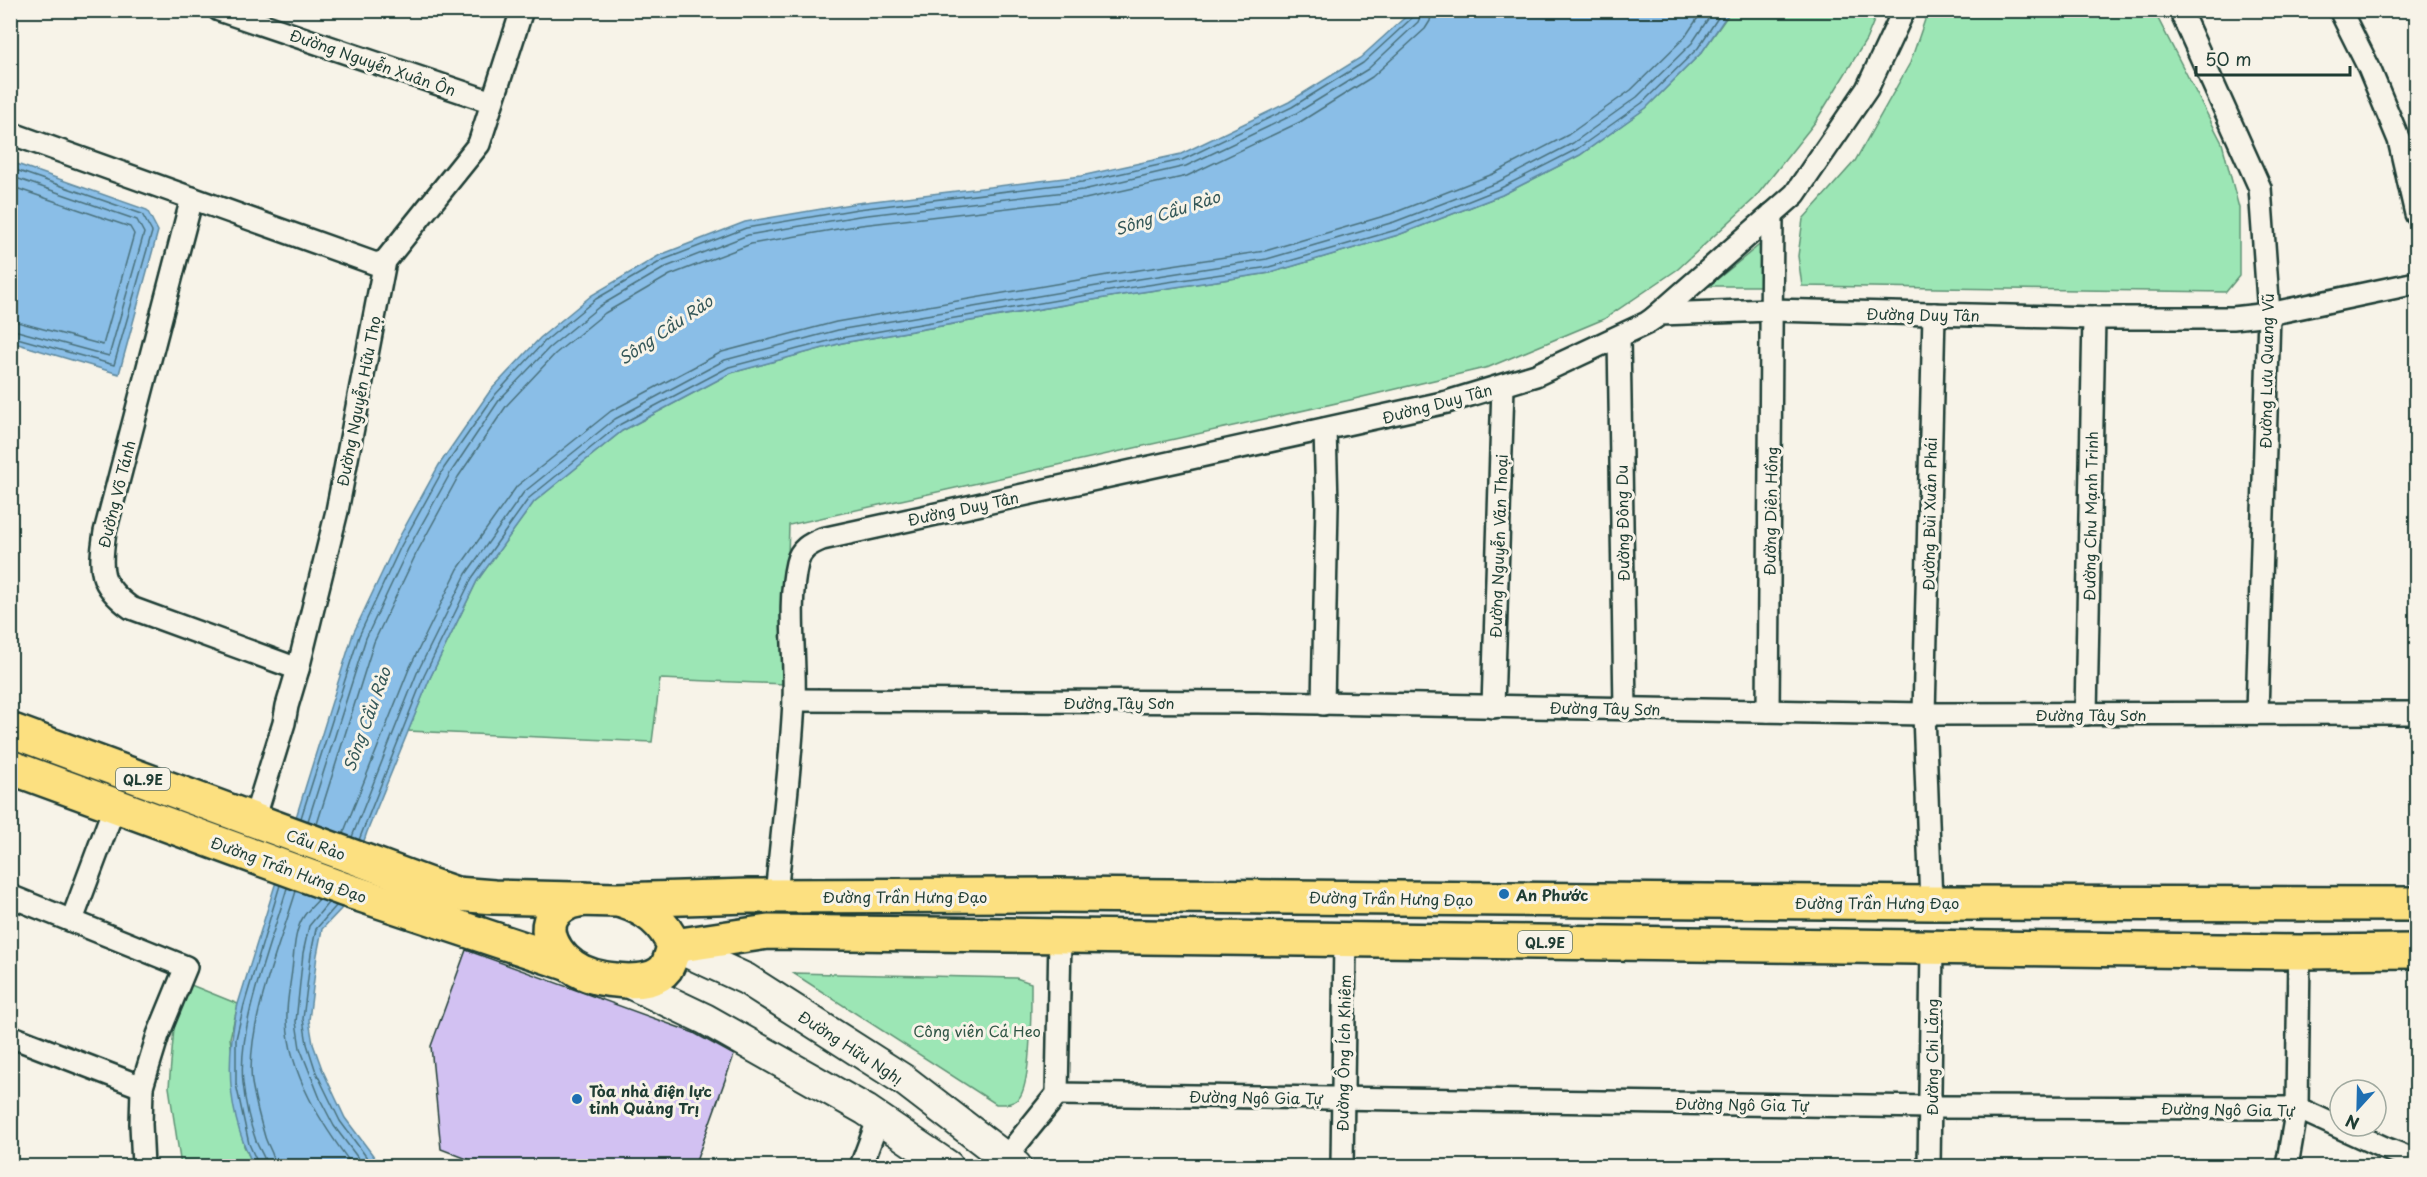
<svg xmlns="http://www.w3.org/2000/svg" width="2427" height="1177" viewBox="0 0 2427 1177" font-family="'Playpen Sans',sans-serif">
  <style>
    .green { fill: #9ce6b5; stroke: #5e9274; stroke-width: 1.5 }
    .water { fill: #8abee7; stroke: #5f8a9f; stroke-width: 1.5 }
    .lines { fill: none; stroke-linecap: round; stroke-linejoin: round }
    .shore { stroke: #4a717c; stroke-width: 1.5 }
    .building { fill: #d2c1f2; stroke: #1f3d34; stroke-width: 1.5 }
    .street-casing { stroke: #1f3d34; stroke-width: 26 }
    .secondary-casing { stroke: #1f3d34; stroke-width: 34 }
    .primary-casing { stroke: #1f3d34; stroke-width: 38 }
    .street { stroke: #f7f3e8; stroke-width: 21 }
    .secondary { stroke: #f7f3e8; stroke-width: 30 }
    .primary { stroke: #fce080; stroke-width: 33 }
    .poi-dot { fill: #1f6fb2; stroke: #f7f3e8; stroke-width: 2 }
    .labels { text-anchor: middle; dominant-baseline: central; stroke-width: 6; stroke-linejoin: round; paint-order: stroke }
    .shield { fill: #f7f3e8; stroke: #60746a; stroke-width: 1.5 }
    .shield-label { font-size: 14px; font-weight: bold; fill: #1f3d34 }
    .street-label { font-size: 15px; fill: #1f3d34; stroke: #f7f3e8 }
    .poi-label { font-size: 15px; font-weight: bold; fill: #1f3d34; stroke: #f7f3e8; text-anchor: start }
    .park-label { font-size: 15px; fill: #325647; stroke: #f7f3e8 }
    .water-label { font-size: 16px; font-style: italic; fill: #345758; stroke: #f7f3e8 }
  </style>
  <rect width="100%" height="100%" fill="#f7f3e8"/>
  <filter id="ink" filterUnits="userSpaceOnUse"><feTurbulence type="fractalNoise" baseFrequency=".0167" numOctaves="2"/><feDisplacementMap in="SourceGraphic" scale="12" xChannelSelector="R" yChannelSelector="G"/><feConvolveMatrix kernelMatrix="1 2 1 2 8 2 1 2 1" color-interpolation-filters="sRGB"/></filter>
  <g filter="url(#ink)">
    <g class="green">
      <path d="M 1731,11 L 1878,11 L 1866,40 L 1816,121 L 1754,199 L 1678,269 L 1604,319 L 1489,367 L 1350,400 L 789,525 L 784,684 L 660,679 L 652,742 L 408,731 L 430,678 L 477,581 L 534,502 L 622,431 L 731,373 L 842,343 L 1122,295 L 1270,273 L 1398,235 L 1502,195 L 1580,155 L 1646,108 L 1702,52 Z"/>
      <path d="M 1928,11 L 2154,11 L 2222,143 L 2239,208 L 2239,276 L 2226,292 L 1802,286 L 1798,256 L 1803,219 L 1855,161 L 1910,63 Z"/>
      <path d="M 1763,242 L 1764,286 L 1709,286 Z"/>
      <path d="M 793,973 L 1016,978 L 1031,983 C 1031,1005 1032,1087 1018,1099 C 1011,1105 1004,1104 996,1104 Z"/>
      <path d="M 186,983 L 238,1004 L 230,1038 L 244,1146 L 254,1166 L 181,1166 L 169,1087 L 174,1028 Z"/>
    </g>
    <g class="water">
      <path d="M 1412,11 L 1730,11 L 1702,52 L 1646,108 L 1580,155 L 1502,195 L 1398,235 L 1270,273 L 1122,295 L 842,343 L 731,373 L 622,431 L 534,502 L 477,581 L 430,678 L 367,832 L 341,909 L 322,929 L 317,955 L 309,1020 L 313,1044 L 322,1069 L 345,1118 L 381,1166 L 254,1166 C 227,1115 225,1060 238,1004 L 353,634 L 396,543 L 439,465 L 490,391 L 540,338 L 592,295 L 660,255 L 745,222 L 857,203 L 1081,176 L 1181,154 L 1289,102 L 1360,58 Z"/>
      <path d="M 11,162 L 147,210 L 158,231 L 119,374 L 11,342 Z"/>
    </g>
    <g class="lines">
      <g class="shore">
        <path d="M 10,168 L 142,214 L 152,232 L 114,365 L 10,336"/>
        <path d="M 10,176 L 137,220 L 144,233 L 109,356 L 10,329"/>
        <path d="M 10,186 L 130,227 L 134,234 L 103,345 L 10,320"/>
        <path d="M 301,818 L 359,636 L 401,546 L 444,468 L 495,395 L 544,342 L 596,299 L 663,260 L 746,228 L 858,209 L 1082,182 L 1182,160 L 1292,107 L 1363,63 L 1413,17 L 1415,10"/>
        <path d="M 308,821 L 366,638 L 408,549 L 451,472 L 500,399 L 549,348 L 600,306 L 666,267 L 748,235 L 859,216 L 1083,190 L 1186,166 L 1295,114 L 1368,69 L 1418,22 L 1423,10"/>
        <path d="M 317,824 L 374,642 L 416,554 L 458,477 L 507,405 L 555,354 L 605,313 L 670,275 L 751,244 L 861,225 L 1085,199 L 1187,176 L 1300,122 L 1372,77 L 1425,29 L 1430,21 L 1432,10"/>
        <path d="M 343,834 L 409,669 L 458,569 L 517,486 L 611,411 L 722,352 L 836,322 L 1119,273 L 1265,251 L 1391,214 L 1493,174 L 1568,135 L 1631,90 L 1685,37 L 1703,10"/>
        <path d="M 352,837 L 417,673 L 466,574 L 524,492 L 615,419 L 725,360 L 838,330 L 1120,282 L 1267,259 L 1394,222 L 1496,183 L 1573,143 L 1637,97 L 1692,43 L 1714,10"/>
        <path d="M 359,840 L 424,676 L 472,578 L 529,498 L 619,425 L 729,367 L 840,338 L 1121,289 L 1269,267 L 1396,230 L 1499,189 L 1577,149 L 1642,103 L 1698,48 L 1723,10"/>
        <path d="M 319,899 C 314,905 308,910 304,916 C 294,930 294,954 292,970 C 290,987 286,1004 287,1021 C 289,1074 322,1125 353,1166"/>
        <path d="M 328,903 L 309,926 L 303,953 L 296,1022 L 300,1048 L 321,1101 L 334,1126 L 364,1166"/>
        <path d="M 336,906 L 316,929 L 311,954 L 303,1019 L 307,1044 L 316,1072 L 340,1121 L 373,1166"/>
        <path d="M 259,1166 L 249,1144 L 236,1084 L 236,1039 L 244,1005 L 280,885"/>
        <path d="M 266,1166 C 266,1157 259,1150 256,1141 C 250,1124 245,1102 243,1083 C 237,1026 271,944 287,888"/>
        <path d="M 275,1166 C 275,1155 268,1147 265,1137 C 260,1120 255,1100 252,1083 C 245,1028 280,945 296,891"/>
      </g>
    </g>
    <path class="building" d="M 466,950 L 694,1033 L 734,1055 L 694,1167 L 488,1167 L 441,1149 L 431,1046 Z"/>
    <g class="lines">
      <defs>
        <g id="street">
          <path d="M 219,10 L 492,102"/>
          <path d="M 2180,10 L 2260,188 L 2269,314 L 2257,713"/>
          <path d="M 2340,10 L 2369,68 L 2399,140 L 2416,214"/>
          <path d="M 10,133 L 376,264 L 385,261"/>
          <path d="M 192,198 L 105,532 C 99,570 99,585 131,608 L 298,669"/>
          <path d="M 1654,318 L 1795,194 L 1867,89 L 1904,10"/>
          <path d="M 1619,337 L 1625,709"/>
          <path d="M 794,700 L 1258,702 L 1924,714 L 2416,713"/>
          <path d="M 1323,704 L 1327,505 L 1325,429"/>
          <path d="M 1493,707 L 1503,386"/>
          <path d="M 1768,711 L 1772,214"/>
          <path d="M 2086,714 L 2094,318"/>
          <path d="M 254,820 L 284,723 L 287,706 L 298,669 L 337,511 L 385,261 L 479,144 L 522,10"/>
          <path d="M 10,896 L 186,967 L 158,1035 L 142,1087 L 141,1124 L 143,1166"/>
          <path d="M 776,896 C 782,831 791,766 794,700 C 796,657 787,606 797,563 C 800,549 810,544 822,539 L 1447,402 L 1536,375 L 1647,323 L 1660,314 L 1771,310 L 2094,318 L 2233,318 L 2269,314 L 2416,283"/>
          <path d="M 1931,903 L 1924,714 L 1934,314"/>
          <path d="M 72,920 L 115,805"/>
          <path d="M 10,1036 L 142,1087"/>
          <path d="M 1057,1094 L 1931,1107 L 2297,1108 L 2387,1149 L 2416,1160"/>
          <path d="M 1006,1157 L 1057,1094 L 1060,937"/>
          <path d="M 861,1166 L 879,1118"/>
          <path d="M 1342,1166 L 1345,940"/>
          <path d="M 1929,1166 L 1932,947"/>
          <path d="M 2287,1166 L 2297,1108 L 2299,952"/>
        </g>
        <g id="secondary">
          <path d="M 674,946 L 746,979 L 904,1080 L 1016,1166"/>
          <path d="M 625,981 L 705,1019 L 866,1110 L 948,1166"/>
        </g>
        <g id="primary">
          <path d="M 10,730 L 427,884 L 456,894 L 494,897 L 617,900 L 749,896 L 1059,895 L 1931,903 L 2416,904"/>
          <path d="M 10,767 L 343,889 L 569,964"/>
          <path d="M 584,899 C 578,900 571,901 566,904 C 531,923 557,961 582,972 C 597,979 612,980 628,981 C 641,981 657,980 666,968 C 670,962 672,953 674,946 C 664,922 647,909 622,901"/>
          <path d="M 674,946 L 768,932 L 2299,952 L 2416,951"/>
        </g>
      </defs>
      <use href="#street" class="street-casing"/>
      <use href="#secondary" class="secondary-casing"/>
      <use href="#primary" class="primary-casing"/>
      <use href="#street" class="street"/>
      <use href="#secondary" class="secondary"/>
      <use href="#primary" class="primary"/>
    </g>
  </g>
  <g class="poi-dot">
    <circle cx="1504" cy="894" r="6"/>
    <circle cx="577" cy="1099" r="6"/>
  </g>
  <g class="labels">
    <g class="shield">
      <rect x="116" y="768" width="54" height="22" rx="4.5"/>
      <rect x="1518" y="931" width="54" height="22" rx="4.5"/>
    </g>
    <g class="shield-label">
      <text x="143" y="779">QL.9E</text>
      <text x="1545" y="942">QL.9E</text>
    </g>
    <g class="street-label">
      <text transform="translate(373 62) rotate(19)">Đường Nguyễn Xuân Ôn</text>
      <text transform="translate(1923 314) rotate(1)">Đường Duy Tân</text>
      <text transform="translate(2266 371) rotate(-89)">Đường Lưu Quang Vũ</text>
      <text transform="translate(358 401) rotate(-79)">Đường Nguyễn Hữu Thọ</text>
      <text transform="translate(1437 403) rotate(-15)">Đường Duy Tân</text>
      <text transform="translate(116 494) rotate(-76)">Đường Võ Tánh</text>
      <text transform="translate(963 508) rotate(-12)">Đường Duy Tân</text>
      <text transform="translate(1770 511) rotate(-89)">Đường Diên Hồng</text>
      <text transform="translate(1929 514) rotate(-89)">Đường Bùi Xuân Phái</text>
      <text transform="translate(2090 516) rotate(-89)">Đường Chu Mạnh Trinh</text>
      <text transform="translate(1622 523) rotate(-91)">Đường Đông Du</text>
      <text transform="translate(1498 546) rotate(-88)">Đường Nguyễn Văn Thoại</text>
      <text x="1119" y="702">Đường Tây Sơn</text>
      <text transform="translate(1605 708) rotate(1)">Đường Tây Sơn</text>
      <text x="2091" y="714">Đường Tây Sơn</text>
      <text transform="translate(316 844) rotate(20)">Cầu Rào</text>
      <text transform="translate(289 869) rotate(20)">Đường Trần Hưng Đạo</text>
      <text x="905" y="896">Đường Trần Hưng Đạo</text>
      <text transform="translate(1391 898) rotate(1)">Đường Trần Hưng Đạo</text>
      <text x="1877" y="902">Đường Trần Hưng Đạo</text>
      <text transform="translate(851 1047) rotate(33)">Đường Hữu Nghị</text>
      <text transform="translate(1343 1053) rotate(-89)">Đường Ông Ích Khiêm</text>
      <text transform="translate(1931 1057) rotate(-90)">Đường Chi Lăng</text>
      <text transform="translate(1256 1097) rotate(1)">Đường Ngô Gia Tự</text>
      <text transform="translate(1742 1104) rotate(1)">Đường Ngô Gia Tự</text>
      <text transform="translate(2228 1109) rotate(1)">Đường Ngô Gia Tự</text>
    </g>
    <g class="poi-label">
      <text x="1516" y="894">An Phước</text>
      <text x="589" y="1090">Tòa nhà điện lực<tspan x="589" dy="17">tỉnh Quảng Trị</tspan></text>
    </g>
    <g class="park-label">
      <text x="977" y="1030">Công viên Cá Heo</text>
    </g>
    <g class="water-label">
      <text transform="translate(1167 212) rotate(-18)">Sông Cầu Rào</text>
      <text transform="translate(665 329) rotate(-34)">Sông Cầu Rào</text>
      <text transform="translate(366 719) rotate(-70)">Sông Cầu Rào</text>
    </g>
  </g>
  <rect width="2427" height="1177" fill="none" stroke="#f7f3e8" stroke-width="36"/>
  <rect x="18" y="18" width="2391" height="1141" fill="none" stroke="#1f3d34" stroke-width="2" filter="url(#ink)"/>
  <g transform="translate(2358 1108) rotate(202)"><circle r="28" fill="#f7f3e8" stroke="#a1aaa0" stroke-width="1.5"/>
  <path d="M0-4.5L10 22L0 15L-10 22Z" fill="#1f6fb2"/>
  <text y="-9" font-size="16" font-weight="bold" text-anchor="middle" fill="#1f3d34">N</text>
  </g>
  <path d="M2196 66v9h154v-9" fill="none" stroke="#1f3d34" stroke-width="3"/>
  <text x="2205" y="66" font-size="18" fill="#1f3d34" stroke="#f7f3e8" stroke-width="4.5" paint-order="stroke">50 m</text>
</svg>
